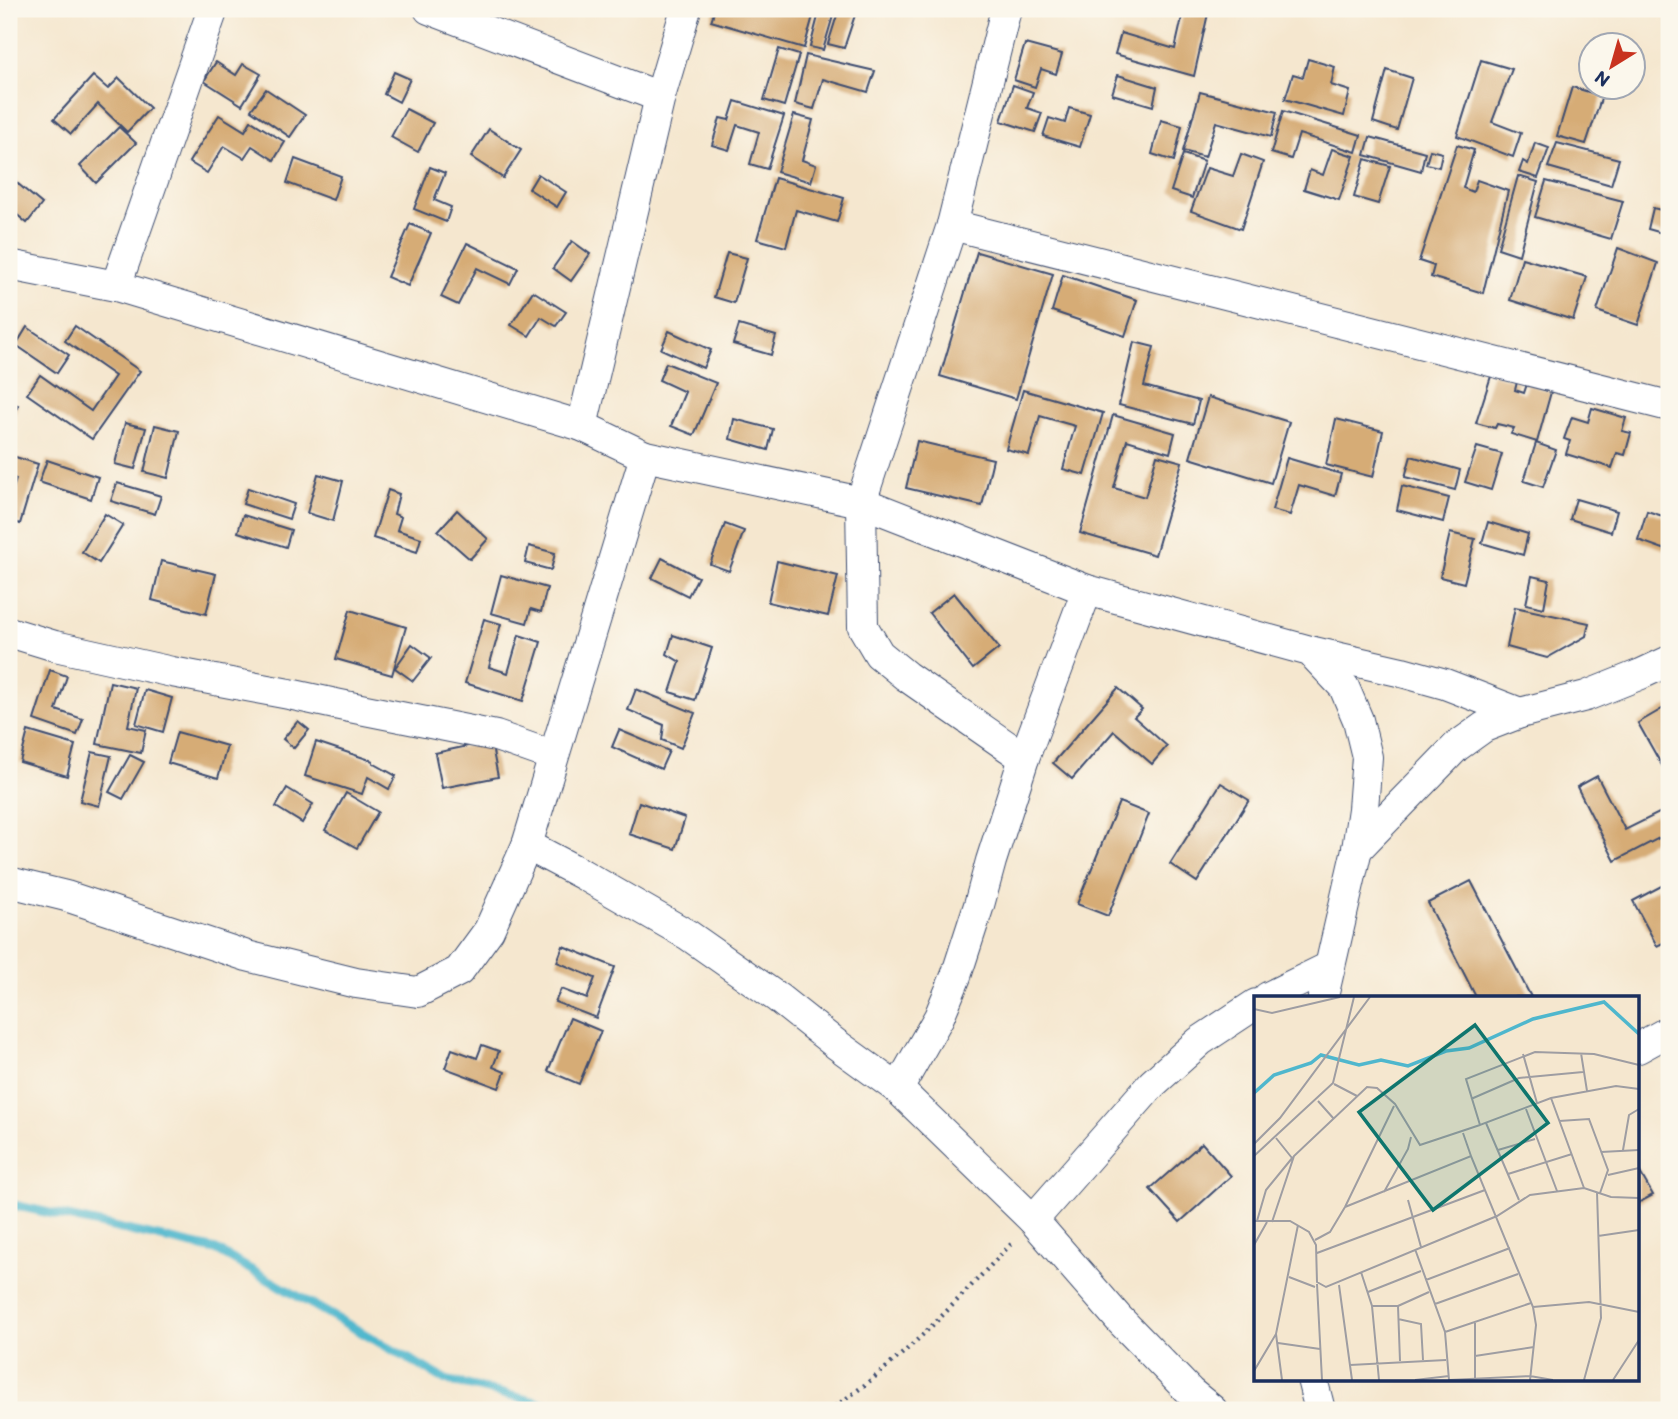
<svg xmlns="http://www.w3.org/2000/svg" width="1678" height="1419" viewBox="0 0 1678 1419" font-family="Itim,sans-serif">
  <style>
    .lines { fill: none; stroke-linecap: round; stroke-linejoin: round }
    .stream { stroke: #4fb7cd; stroke-width: 9 }
    .building { fill: #d6ac76 }
    .minor-casing { stroke: #3c4b6f; stroke-width: 32 }
    .path { stroke: #3c4b6f; stroke-width: 4.5; stroke-dasharray: 2 5; stroke-linecap: butt }
    .minor { stroke: #fff; stroke-width: 30 }
    .inset-river { fill: none; stroke: #4fb7cd; stroke-width: 3.5 }
    .inset-road { fill: none; stroke: #9e9da2; stroke-width: 2 }
    .view { fill: #0f766e; fill-opacity: 0.15; stroke: #0f766e; stroke-width: 3.5 }
    .inset-edge { fill: none; stroke: #1b2f5e; stroke-width: 3.5 }
  </style>
  <rect width="100%" height="100%" fill="#fbf7ec"/>
  <filter id="ink" filterUnits="userSpaceOnUse"><feTurbulence type="fractalNoise" baseFrequency=".0143" numOctaves="2"/><feDisplacementMap in="SourceGraphic" scale="14" xChannelSelector="R" yChannelSelector="G"/><feConvolveMatrix kernelMatrix="1 2 1 2 8 2 1 2 1" color-interpolation-filters="sRGB"/></filter>
  <filter id="wash" filterUnits="userSpaceOnUse"><feTurbulence type="fractalNoise" baseFrequency=".00686" numOctaves="4" result="noise"/><feDisplacementMap in="SourceGraphic" scale="28" xChannelSelector="R" yChannelSelector="G"/><feGaussianBlur stdDeviation="1.57" result="paint"/><feColorMatrix in="noise" values="0 0 0 0 0 0 0 0 0 0 0 0 0 0 0 0 0 1.4 0 .05"/><feComposite in="paint" operator="in"/></filter>
  <g filter="url(#wash)">
    <rect width="100%" height="100%" fill="#f5e7cf"/>
    <g class="lines">
      <path class="stream" d="M 9,1204 L 216,1250 L 446,1380 L 569,1410"/>
    </g>
    <g id="blocks">
      <g class="building">
        <path d="M 715,9 L 815,9 L 804,48 L 711,21 Z"/>
        <path d="M 820,9 L 835,9 L 823,50 L 810,47 Z"/>
        <path d="M 839,9 L 857,9 L 844,48 L 828,44 Z"/>
        <path d="M 1184,9 L 1209,9 L 1194,76 L 1115,54 L 1121,33 L 1175,49 Z"/>
        <path d="M 1025,44 L 1062,54 L 1056,74 L 1041,69 L 1035,87 L 1014,80 Z"/>
        <path d="M 779,49 L 799,55 L 784,106 L 764,100 Z"/>
        <path d="M 806,55 L 875,71 L 868,92 L 823,79 L 814,109 L 795,104 Z"/>
        <path d="M 1308,59 L 1335,67 L 1331,85 L 1350,91 L 1344,116 L 1285,99 L 1293,74 L 1303,77 Z"/>
        <path d="M 1481,60 L 1512,69 L 1492,122 L 1521,133 L 1513,157 L 1457,136 Z"/>
        <path d="M 216,62 L 236,75 L 243,64 L 261,74 L 242,105 L 204,81 Z"/>
        <path d="M 1387,70 L 1412,78 L 1397,130 L 1373,122 Z"/>
        <path d="M 394,72 L 410,79 L 399,102 L 384,94 Z"/>
        <path d="M 1118,75 L 1157,87 L 1153,106 L 1112,94 Z"/>
        <path d="M 93,76 L 108,89 L 119,78 L 150,108 L 127,132 L 98,104 L 71,134 L 54,119 Z"/>
        <path d="M 1013,85 L 1033,92 L 1027,108 L 1042,113 L 1035,132 L 1001,121 Z"/>
        <path d="M 1572,87 L 1602,96 L 1586,144 L 1557,136 Z"/>
        <path d="M 266,89 L 305,115 L 290,137 L 251,110 Z"/>
        <path d="M 1200,92 L 1277,112 L 1271,137 L 1216,122 L 1205,157 L 1183,151 Z"/>
        <path d="M 735,101 L 784,116 L 767,169 L 750,164 L 759,132 L 737,125 L 729,150 L 712,145 L 720,118 L 729,120 Z"/>
        <path d="M 1069,108 L 1090,114 L 1080,147 L 1043,136 L 1049,118 L 1065,123 Z"/>
        <path d="M 406,109 L 433,123 L 418,152 L 391,137 Z"/>
        <path d="M 1283,111 L 1361,135 L 1356,152 L 1299,134 L 1291,159 L 1271,153 Z"/>
        <path d="M 219,115 L 245,131 L 251,121 L 285,142 L 274,160 L 252,146 L 244,158 L 224,146 L 207,173 L 189,162 Z"/>
        <path d="M 794,115 L 813,120 L 802,160 L 816,165 L 811,182 L 777,172 Z"/>
        <path d="M 1161,120 L 1182,126 L 1174,161 L 1152,154 Z"/>
        <path d="M 119,127 L 136,143 L 96,183 L 80,166 Z"/>
        <path d="M 489,129 L 521,150 L 503,178 L 471,157 Z"/>
        <path d="M 1370,137 L 1425,152 L 1421,171 L 1365,155 Z"/>
        <path d="M 1535,143 L 1549,148 L 1538,178 L 1519,172 L 1523,161 L 1528,164 Z"/>
        <path d="M 1557,143 L 1619,159 L 1611,185 L 1548,167 Z"/>
        <path d="M 1457,145 L 1474,150 L 1463,188 L 1473,192 L 1477,180 L 1508,191 L 1483,293 L 1431,277 L 1434,266 L 1419,261 Z"/>
        <path d="M 1332,149 L 1354,156 L 1339,200 L 1304,189 L 1310,170 L 1323,175 Z"/>
        <path d="M 1430,150 L 1442,153 L 1439,167 L 1426,164 Z"/>
        <path d="M 1183,154 L 1204,161 L 1192,198 L 1171,191 Z"/>
        <path d="M 1241,154 L 1263,162 L 1241,229 L 1191,211 L 1207,168 L 1233,176 Z"/>
        <path d="M 295,159 L 341,176 L 333,200 L 287,183 Z"/>
        <path d="M 1365,159 L 1390,166 L 1378,204 L 1354,197 Z"/>
        <path d="M 430,167 L 445,173 L 434,200 L 451,207 L 446,222 L 414,209 Z"/>
        <path d="M 538,174 L 566,192 L 557,207 L 529,189 Z"/>
        <path d="M 1518,176 L 1538,182 L 1519,255 L 1498,248 Z"/>
        <path d="M 11,178 L 42,204 L 27,223 L 9,208 L 9,180 Z"/>
        <path d="M 775,178 L 844,198 L 837,222 L 796,210 L 786,247 L 757,239 Z"/>
        <path d="M 1546,181 L 1623,201 L 1611,239 L 1535,217 Z"/>
        <path d="M 1653,208 L 1669,212 L 1669,235 L 1648,229 Z"/>
        <path d="M 410,224 L 431,233 L 408,286 L 387,277 Z"/>
        <path d="M 572,241 L 590,254 L 571,281 L 553,268 Z"/>
        <path d="M 467,243 L 518,268 L 510,284 L 477,268 L 458,305 L 441,297 Z"/>
        <path d="M 1618,248 L 1658,263 L 1638,325 L 1597,311 Z"/>
        <path d="M 977,252 L 1053,274 L 1016,399 L 940,376 Z"/>
        <path d="M 727,253 L 747,258 L 734,303 L 714,297 Z"/>
        <path d="M 1522,258 L 1587,277 L 1573,320 L 1510,300 Z"/>
        <path d="M 1063,275 L 1137,300 L 1125,336 L 1052,311 Z"/>
        <path d="M 533,291 L 566,312 L 556,326 L 541,317 L 529,336 L 511,325 Z"/>
        <path d="M 739,325 L 776,336 L 771,355 L 733,344 Z"/>
        <path d="M 75,326 L 140,371 L 92,439 L 27,394 L 40,375 L 91,411 L 115,376 L 65,341 Z"/>
        <path d="M 27,327 L 69,355 L 57,373 L 16,345 Z"/>
        <path d="M 669,331 L 711,350 L 703,368 L 661,349 Z"/>
        <path d="M 1134,342 L 1154,347 L 1144,386 L 1199,401 L 1193,424 L 1119,405 Z"/>
        <path d="M 666,363 L 716,383 L 694,435 L 671,426 L 685,392 L 659,380 Z"/>
        <path d="M 1492,373 L 1517,382 L 1515,390 L 1524,393 L 1527,384 L 1551,392 L 1537,442 L 1511,434 L 1514,428 L 1497,424 L 1495,428 L 1476,423 Z"/>
        <path d="M 1023,390 L 1103,413 L 1085,475 L 1063,469 L 1075,426 L 1040,416 L 1029,455 L 1006,449 Z"/>
        <path d="M 1208,397 L 1289,422 L 1271,483 L 1190,458 Z"/>
        <path d="M 9,402 L 18,405 L 9,429 Z"/>
        <path d="M 1592,408 L 1626,418 L 1622,431 L 1631,433 L 1625,455 L 1617,453 L 1612,468 L 1566,454 L 1570,441 L 1564,439 L 1572,417 L 1588,422 Z"/>
        <path d="M 1113,415 L 1175,433 L 1170,453 L 1127,440 L 1114,488 L 1145,497 L 1157,455 L 1182,462 L 1155,555 L 1080,533 Z"/>
        <path d="M 734,419 L 773,429 L 768,450 L 730,439 Z"/>
        <path d="M 1336,419 L 1383,431 L 1373,477 L 1326,465 Z"/>
        <path d="M 125,423 L 146,428 L 135,469 L 115,464 Z"/>
        <path d="M 155,425 L 179,431 L 168,478 L 144,472 Z"/>
        <path d="M 917,441 L 993,459 L 982,506 L 906,488 Z"/>
        <path d="M 1536,443 L 1556,450 L 1543,487 L 1524,481 Z"/>
        <path d="M 1477,447 L 1502,454 L 1491,490 L 1465,482 Z"/>
        <path d="M 9,455 L 38,464 L 20,524 L 9,520 L 9,502 L 16,479 L 9,476 Z"/>
        <path d="M 1411,456 L 1460,470 L 1455,490 L 1405,477 Z"/>
        <path d="M 1287,458 L 1341,474 L 1335,496 L 1299,485 L 1290,515 L 1272,510 Z"/>
        <path d="M 47,460 L 98,477 L 91,499 L 39,482 Z"/>
        <path d="M 318,474 L 343,481 L 333,521 L 307,513 Z"/>
        <path d="M 117,483 L 161,496 L 155,514 L 111,501 Z"/>
        <path d="M 1402,486 L 1449,498 L 1443,522 L 1397,510 Z"/>
        <path d="M 248,488 L 294,504 L 289,519 L 243,504 Z"/>
        <path d="M 388,490 L 399,494 L 394,514 L 401,517 L 397,530 L 421,538 L 417,552 L 373,538 Z"/>
        <path d="M 1576,499 L 1617,511 L 1611,532 L 1570,519 Z"/>
        <path d="M 457,510 L 488,539 L 470,559 L 438,531 Z"/>
        <path d="M 1647,511 L 1669,518 L 1669,551 L 1638,540 Z"/>
        <path d="M 105,514 L 123,525 L 99,563 L 82,552 Z"/>
        <path d="M 243,515 L 291,530 L 286,547 L 238,532 Z"/>
        <path d="M 1488,522 L 1528,534 L 1523,555 L 1482,543 Z"/>
        <path d="M 725,524 L 744,531 L 729,571 L 710,564 Z"/>
        <path d="M 1450,533 L 1475,539 L 1464,583 L 1440,577 Z"/>
        <path d="M 529,546 L 555,553 L 551,570 L 525,563 Z"/>
        <path d="M 662,558 L 698,577 L 688,596 L 652,578 Z"/>
        <path d="M 161,561 L 216,574 L 206,614 L 152,600 Z"/>
        <path d="M 777,561 L 838,576 L 828,616 L 768,602 Z"/>
        <path d="M 501,575 L 547,588 L 541,612 L 531,609 L 527,623 L 491,613 Z"/>
        <path d="M 1532,576 L 1549,580 L 1544,608 L 1526,604 Z"/>
        <path d="M 954,593 L 999,648 L 973,669 L 929,613 Z"/>
        <path d="M 1515,607 L 1589,623 L 1586,636 L 1547,658 L 1507,647 Z"/>
        <path d="M 350,610 L 406,627 L 392,675 L 336,659 Z"/>
        <path d="M 484,619 L 501,624 L 489,667 L 508,673 L 519,635 L 541,642 L 523,701 L 465,683 Z"/>
        <path d="M 673,635 L 712,648 L 695,700 L 670,692 L 680,662 L 667,654 Z"/>
        <path d="M 412,644 L 431,658 L 413,681 L 395,668 Z"/>
        <path d="M 50,670 L 67,676 L 56,710 L 83,719 L 77,735 L 34,720 Z"/>
        <path d="M 110,682 L 136,688 L 128,726 L 146,730 L 141,753 L 97,744 Z"/>
        <path d="M 1118,688 L 1142,709 L 1134,717 L 1167,746 L 1152,764 L 1114,731 L 1072,779 L 1053,763 Z"/>
        <path d="M 636,689 L 695,713 L 681,748 L 662,740 L 664,725 L 628,710 Z"/>
        <path d="M 145,690 L 172,698 L 163,732 L 136,724 Z"/>
        <path d="M 1669,705 L 1669,778 L 1638,723 Z"/>
        <path d="M 298,721 L 309,730 L 294,748 L 283,739 Z"/>
        <path d="M 619,730 L 669,751 L 661,769 L 612,747 Z"/>
        <path d="M 28,731 L 75,745 L 67,776 L 20,762 Z"/>
        <path d="M 177,732 L 227,746 L 218,778 L 168,763 Z"/>
        <path d="M 491,741 L 498,777 L 442,788 L 435,753 Z"/>
        <path d="M 316,742 L 373,761 L 373,763 L 396,776 L 389,789 L 368,777 L 362,794 L 305,776 Z"/>
        <path d="M 92,752 L 111,756 L 99,806 L 80,801 Z"/>
        <path d="M 130,755 L 144,762 L 123,799 L 109,792 Z"/>
        <path d="M 1597,776 L 1625,830 L 1669,808 L 1669,833 L 1615,861 L 1577,787 Z"/>
        <path d="M 1221,783 L 1249,800 L 1197,882 L 1170,864 Z"/>
        <path d="M 287,788 L 313,804 L 302,823 L 276,807 Z"/>
        <path d="M 346,793 L 378,812 L 357,848 L 325,830 Z"/>
        <path d="M 639,802 L 685,818 L 675,849 L 629,834 Z"/>
        <path d="M 1119,802 L 1149,814 L 1108,916 L 1077,904 Z"/>
        <path d="M 1471,881 L 1531,997 L 1476,997 L 1428,903 Z"/>
        <path d="M 1669,882 L 1669,940 L 1657,946 L 1633,901 Z"/>
        <path d="M 563,946 L 615,967 L 596,1018 L 555,1002 L 561,989 L 587,999 L 595,978 L 557,962 Z"/>
        <path d="M 570,1018 L 601,1031 L 579,1084 L 548,1071 Z"/>
        <path d="M 482,1045 L 499,1051 L 493,1067 L 505,1072 L 499,1088 L 445,1068 L 452,1049 L 477,1058 Z"/>
        <path d="M 1202,1143 L 1231,1176 L 1180,1222 L 1150,1189 Z"/>
        <path d="M 1638,1169 L 1653,1195 L 1638,1203 Z"/>
      </g>
    </g>
  </g>
  <g filter="url(#ink)">
    <use href="#blocks" fill-opacity="0" stroke="#3c4b6f" stroke-width="2"/>
    <g class="lines">
      <defs>
        <g id="minor">
          <path d="M 429,9 L 660,97"/>
          <path d="M 1006,9 L 952,225 L 1669,406"/>
          <path d="M 952,225 L 861,502 L 863,627 L 879,654 L 906,676 L 1024,758"/>
          <path d="M 9,265 L 116,286 L 582,426 L 645,456 L 527,845 L 489,930 L 459,971 L 418,992 L 356,983 L 247,956 L 66,896 L 9,882"/>
          <path d="M 116,286 L 213,9"/>
          <path d="M 582,426 L 660,97 L 686,9"/>
          <path d="M 645,456 L 861,502 L 1087,590 L 1310,651 L 1344,687 L 1358,720 L 1367,757 L 1363,809 L 1357,849 L 1323,997"/>
          <path d="M 9,632 L 55,646 L 172,672 L 289,694 L 340,705 L 496,736 L 553,756"/>
          <path d="M 1310,651 L 1402,672 L 1445,684 L 1520,713"/>
          <path d="M 527,845 L 582,874 L 688,935 L 778,998 L 836,1044 L 898,1089 L 1033,1220 L 1119,1319 L 1190,1392 L 1212,1410"/>
          <path d="M 1357,849 L 1456,747 L 1484,727 L 1520,713 L 1586,696 L 1641,674 L 1669,661"/>
          <path d="M 1268,997 L 1329,967"/>
          <path d="M 1638,1048 L 1669,1031"/>
          <path d="M 898,1089 L 939,1017 L 956,976 L 979,905 L 991,861 L 1024,758 L 1087,590"/>
          <path d="M 1033,1220 L 1152,1084 L 1200,1041 L 1256,1004"/>
          <path d="M 1312,1379 L 1320,1410"/>
        </g>
      </defs>
      <use href="#minor" class="minor-casing"/>
      <path class="path" d="M 829,1410 C 901,1364 956,1301 1014,1241"/>
      <use href="#minor" class="minor"/>
    </g>
  </g>
  <g transform="translate(1254 996)">
    <rect width="385" height="385" fill="#f5e7cf"/>
    <path class="inset-river" d="M 0,97 L 20,79 L 57,67 L 67,59 L 105,69 L 127,64 L 154,70 L 192,55 L 215,52 L 279,23 L 350,6 L 385,38"/>
    <path class="inset-road" d="M 0,13 L 18,17 L 86,1M 327,57 L 333,95M 269,58 L 283,107M 385,69 L 340,58 L 281,56 L 212,83 L 226,129 L 297,102 L 362,90 L 385,93M 80,88 L 103,100M 297,102 L 330,192M 217,103 L 265,82 L 329,76M 64,105 L 80,123M 272,113 L 303,195M 305,125 L 335,123 L 354,174 L 346,197M 232,127 L 265,204M 209,137 L 217,160M 22,142 L 38,162M 0,148 L 26,122 L 116,1M 244,154 L 281,143M 369,154 L 375,119 L 385,113M 347,156 L 385,154M 0,160 L 79,87 L 100,1M 254,178 L 318,158M 354,179 L 385,172M 130,196 L 154,153 L 157,141M 154,204 L 167,251M 91,211 L 217,160 L 279,311 L 282,329 L 276,384M 0,225 L 36,225 L 55,236 L 62,249 L 63,286 L 72,291 L 243,220 L 276,199 L 330,192 L 357,201 L 385,202M 3,225 L 12,194 L 39,161M 18,226 L 40,160 L 113,91 L 123,92 L 141,108 L 166,149 L 226,129M 344,240 L 385,234M 61,244 L 76,236 L 91,211 L 140,110M 0,249 L 13,226M 161,253 L 191,336 L 195,384 L 276,380 L 299,384M 63,257 L 231,194M 107,276 L 118,310 L 125,384M 35,281 L 61,291M 172,284 L 256,252M 63,288 L 68,384M 85,289 L 98,384M 114,296 L 167,275M 181,308 L 264,278M 118,310 L 144,310M 279,311 L 335,306 L 385,316M 144,323 L 167,328 L 169,364M 191,336 L 277,307M 22,338 L 28,384M 24,347 L 66,353M 221,360 L 280,351M 146,365 L 144,310 L 175,296M 96,369 L 192,364M 0,375 L 22,338 L 44,229M 221,382 L 221,326M 161,384 L 195,380M 330,384 L 347,322 L 343,196M 359,384 L 385,344"/>
    <path class="view" d="M 221,29 L 294,127 L 179,214 L 105,116 Z"/>
    <rect width="385" height="385" class="inset-edge"/>
  </g>
  <rect width="1678" height="1419" fill="none" stroke="#fbf7ec" stroke-width="35"/>
  <g transform="translate(1612 66) rotate(217)"><circle r="33" fill="#fbf7ec" stroke="#a1a7b3" stroke-width="2"/>
  <path d="M0-5L12 26L0 18L-12 26Z" fill="#c8321e"/>
  <text y="-10" font-size="19" font-weight="bold" text-anchor="middle" fill="#1b2f5e">N</text>
  </g>
</svg>
